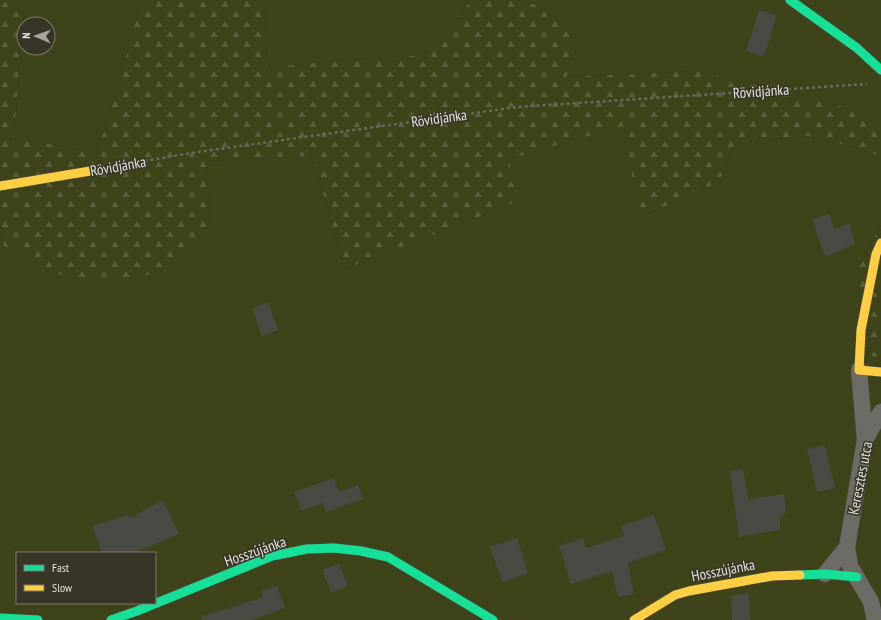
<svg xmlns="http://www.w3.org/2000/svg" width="881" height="620" viewBox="0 0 881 620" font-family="'PT Sans Narrow',sans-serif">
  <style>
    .forest { fill: url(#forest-firs) }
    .garden { fill: #3e4319; fill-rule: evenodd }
    .building { fill: #4b4943 }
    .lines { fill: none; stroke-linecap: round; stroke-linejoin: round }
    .street-casing { stroke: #504e47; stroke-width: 17 }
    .fast-casing { stroke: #504e47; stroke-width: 10 }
    .slow-casing { stroke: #504e47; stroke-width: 10 }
    .path { stroke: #696863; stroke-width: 2.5; stroke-dasharray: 3 3; stroke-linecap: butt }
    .street { stroke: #6c6b65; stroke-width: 16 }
    .fast { stroke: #16e098; stroke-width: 9 }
    .slow { stroke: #ffcf43; stroke-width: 9 }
    .labels { text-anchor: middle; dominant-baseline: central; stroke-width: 3; stroke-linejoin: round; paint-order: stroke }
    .street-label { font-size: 15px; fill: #e4e2d9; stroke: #383527 }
  </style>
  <defs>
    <pattern id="forest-firs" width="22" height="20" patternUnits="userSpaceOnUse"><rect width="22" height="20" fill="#3e4319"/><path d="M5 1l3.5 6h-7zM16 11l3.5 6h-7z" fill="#5a5e3a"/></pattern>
  </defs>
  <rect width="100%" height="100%" fill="#34322b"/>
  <g class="forest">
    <path d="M 0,0 L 3,0 L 24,14 L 14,137 L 97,153 L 121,75 L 141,0 L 265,0 L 267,67 L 351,59 L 422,55 L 472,0 L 523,0 L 543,8 L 573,35 L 568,77 L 696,71 L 834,103 L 869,119 L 881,130 L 881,159 L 869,151 L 807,136 L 769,140 L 733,146 L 720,182 L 639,218 L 623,127 L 510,159 L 517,202 L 345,269 L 312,156 L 206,161 L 210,224 L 192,253 L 139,279 L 68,279 L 2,245 L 0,223 Z"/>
    <path d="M 881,225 L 881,361 L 858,348 L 858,267 Z"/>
  </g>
  <g class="garden">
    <path d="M 3,0 L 141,0 L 121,75 L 97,153 L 14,137 L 24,15 ZM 24,24 L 48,24 L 48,48 L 24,48 Z"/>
    <path d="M 265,0 L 472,0 L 422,55 L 351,59 L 267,68 Z"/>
    <path d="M 523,0 L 881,0 L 881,130 L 869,119 L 834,103 L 696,71 L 567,77 L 573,35 L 543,8 Z"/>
    <path d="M 623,126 L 640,218 L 720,182 L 733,146 L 769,140 L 807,136 L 869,151 L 881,159 L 881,225 L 858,267 L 858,347 L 881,361 L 881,620 L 0,620 L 0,223 L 2,245 L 68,279 L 139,279 L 191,253 L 210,224 L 206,161 L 312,156 L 345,269 L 517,202 L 509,159 ZM 17,553 L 155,553 L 155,603 L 17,603 Z"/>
  </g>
  <g class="building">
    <path d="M 759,10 L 777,15 L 764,57 L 746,51 Z"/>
    <path d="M 829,214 L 835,229 L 849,223 L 855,244 L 825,257 L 812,219 Z"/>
    <path d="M 268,302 L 278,330 L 262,336 L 252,308 Z"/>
    <path d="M 825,445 L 835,488 L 817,492 L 807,449 Z"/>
    <path d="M 743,469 L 748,499 L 784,494 L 786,513 L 780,516 L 780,530 L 739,537 L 730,471 Z"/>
    <path d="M 334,478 L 339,492 L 358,485 L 363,499 L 326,512 L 323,503 L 301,511 L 294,492 Z"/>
    <path d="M 163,500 L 179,534 L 133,553 L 102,553 L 92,526 L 128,515 L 130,518 Z"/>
    <path d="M 654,515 L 666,550 L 628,563 L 634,594 L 618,597 L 612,571 L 571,584 L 559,546 L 583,538 L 586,548 L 624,536 L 621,526 Z"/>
    <path d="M 517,538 L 528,573 L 502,582 L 490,547 Z"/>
    <path d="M 339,563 L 348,586 L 331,593 L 322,570 Z"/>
    <path d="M 277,586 L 285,608 L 251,620 L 202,620 L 201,617 L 263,597 L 261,591 Z"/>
    <path d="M 749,593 L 750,620 L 732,620 L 731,596 Z"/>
  </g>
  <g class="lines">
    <defs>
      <g id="street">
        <path d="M 859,370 L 865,440"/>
        <path d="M 847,547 L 850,566 L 871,602 L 875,620"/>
        <path d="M 825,574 L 847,547 L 865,440 L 881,412"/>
      </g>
      <g id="fast">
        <path d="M 790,0 L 857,48 L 881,70"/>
        <path d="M 800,575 L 825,574 L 857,577"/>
        <path d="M 0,618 L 38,620"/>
        <path d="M 111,620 L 137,611 L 272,556 L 307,549 L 334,548 L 361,551 L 388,557 L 493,620"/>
      </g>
      <g id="slow">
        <path d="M 0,186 L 96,170"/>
        <path d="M 881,243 L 876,254 L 861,330 L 859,370 L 881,372"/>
        <path d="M 634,620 L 675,595 L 689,591 L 772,576 L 800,575"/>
      </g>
    </defs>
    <use href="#street" class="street-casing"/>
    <use href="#fast" class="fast-casing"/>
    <use href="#slow" class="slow-casing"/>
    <path class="path" d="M 115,166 L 191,153 L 517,107 L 867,84"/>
    <use href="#street" class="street"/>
    <use href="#fast" class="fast"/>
    <use href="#slow" class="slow"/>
  </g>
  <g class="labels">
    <g class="street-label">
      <text transform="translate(761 91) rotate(-4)">Rövidjánka</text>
      <text transform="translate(439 118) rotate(-8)">Rövidjánka</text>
      <text transform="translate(118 166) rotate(-10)">Rövidjánka</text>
      <text transform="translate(860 478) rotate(-79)">Keresztes utca</text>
      <text transform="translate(255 551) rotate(-19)">Hosszújánka</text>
      <text transform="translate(723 570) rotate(-11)">Hosszújánka</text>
    </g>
  </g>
  <rect x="16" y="552" width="140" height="52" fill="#383527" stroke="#7d7a6e"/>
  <rect x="24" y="565" width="20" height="6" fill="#16e098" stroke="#7d7a6e"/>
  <text x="52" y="572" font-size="12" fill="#e4e2d9">Fast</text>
  <rect x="24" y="585" width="20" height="6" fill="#ffcf43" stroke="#7d7a6e"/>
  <text x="52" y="592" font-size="12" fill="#e4e2d9">Slow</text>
  <g transform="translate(36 36) rotate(272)"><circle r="19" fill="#383527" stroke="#7d7a6e"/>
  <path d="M0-3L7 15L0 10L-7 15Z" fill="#a6a49c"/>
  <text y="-6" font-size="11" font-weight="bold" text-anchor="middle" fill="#e4e2d9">N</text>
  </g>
</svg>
